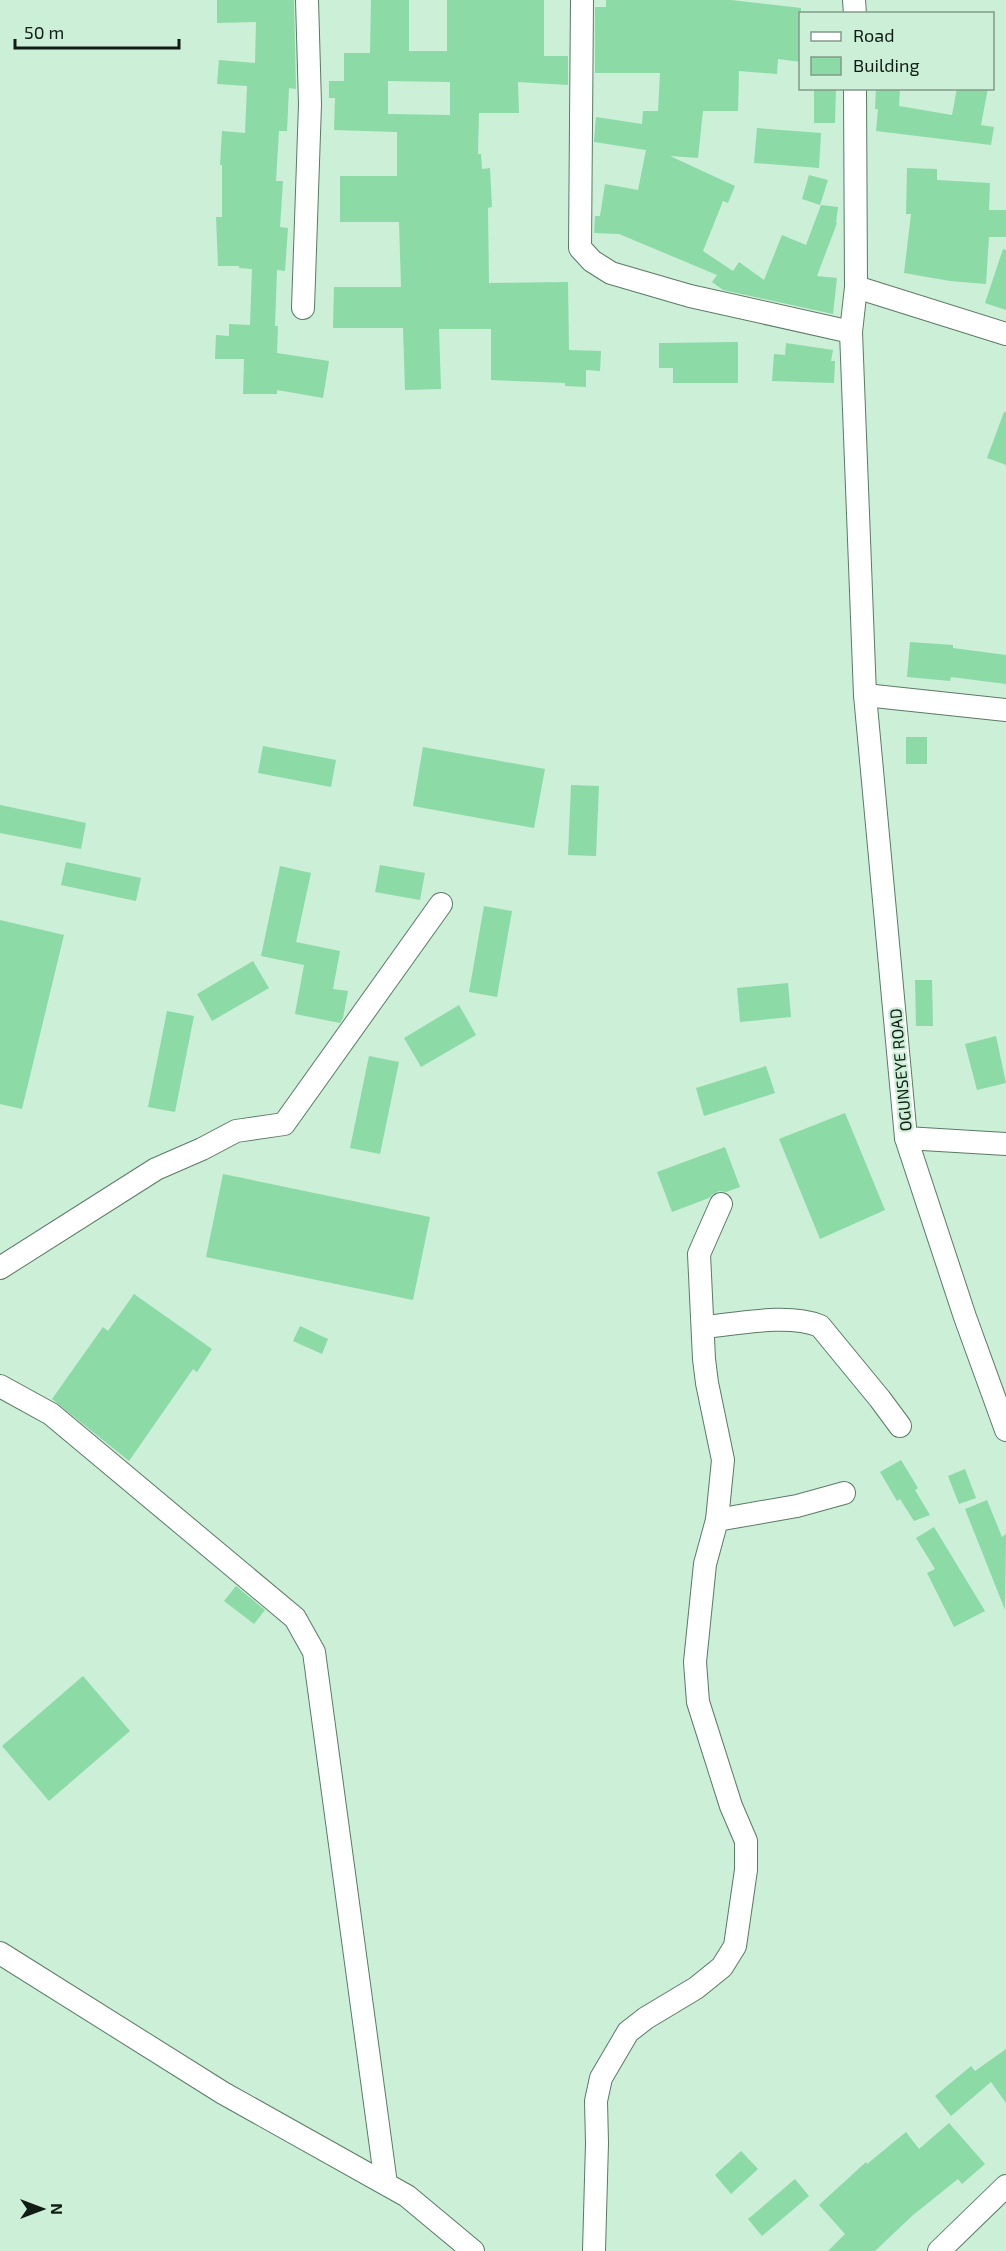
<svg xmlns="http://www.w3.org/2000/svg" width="1006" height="2251" viewBox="0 0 1006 2251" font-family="'Exo 2',sans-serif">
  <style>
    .building { fill: #8cdaa6; fill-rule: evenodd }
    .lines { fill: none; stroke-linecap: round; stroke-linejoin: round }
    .minor-casing { stroke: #5b7a65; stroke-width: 24 }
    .minor { stroke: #fff; stroke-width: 22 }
    .labels { text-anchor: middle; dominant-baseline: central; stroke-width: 4.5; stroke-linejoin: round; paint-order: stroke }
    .street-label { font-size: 16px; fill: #101c14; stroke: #ccefd7 }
  </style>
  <rect width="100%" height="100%" fill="#ccefd7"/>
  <g class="building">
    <path d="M 217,0 L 294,0 L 296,89 L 289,88 L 287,131 L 279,131 L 276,181 L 283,181 L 280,227 L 288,228 L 285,271 L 277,270 L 275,326 L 278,326 L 277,353 L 329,361 L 323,398 L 277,390 L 277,394 L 243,394 L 244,359 L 215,359 L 216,335 L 229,336 L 229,324 L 250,325 L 252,269 L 239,268 L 239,266 L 218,266 L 216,217 L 222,217 L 222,165 L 220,165 L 222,131 L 245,133 L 247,86 L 217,84 L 219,60 L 255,63 L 256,22 L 217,23 Z"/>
    <path d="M 371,0 L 409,0 L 409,51 L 447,51 L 447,0 L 544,0 L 544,56 L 568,56 L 568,85 L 518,82 L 519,113 L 479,113 L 478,154 L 481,154 L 482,169 L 490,168 L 492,207 L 488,208 L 489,283 L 568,282 L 569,350 L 601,351 L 600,371 L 586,370 L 586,387 L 565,386 L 565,383 L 491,380 L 491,329 L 439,329 L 441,389 L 405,390 L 403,328 L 333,328 L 334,287 L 401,287 L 399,222 L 340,222 L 340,176 L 397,176 L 397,132 L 334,130 L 335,98 L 329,98 L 329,81 L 344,81 L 344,53 L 370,53 ZM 388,81 L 450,82 L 450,115 L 388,114 Z"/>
    <path d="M 606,0 L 731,0 L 801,8 L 801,62 L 778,59 L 777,74 L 739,71 L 738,111 L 703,111 L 698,158 L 670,156 L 735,186 L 728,203 L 723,201 L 703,251 L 733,271 L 739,262 L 764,280 L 782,235 L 806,245 L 821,205 L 838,207 L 836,223 L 837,223 L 817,276 L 837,278 L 833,314 L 723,290 L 712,282 L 717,275 L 619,234 L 594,233 L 595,216 L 600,216 L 605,184 L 638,190 L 646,150 L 594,142 L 596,117 L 642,124 L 643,111 L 658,111 L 660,73 L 595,73 L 595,7 L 606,7 Z"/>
    <path d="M 814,88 L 836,88 L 835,123 L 814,123 Z"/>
    <path d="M 876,88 L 900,88 L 899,106 L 952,115 L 957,88 L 988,88 L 981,125 L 994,127 L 991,145 L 876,131 L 878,109 L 875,109 Z"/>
    <path d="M 757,128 L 821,133 L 819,168 L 754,163 Z"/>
    <path d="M 907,168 L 937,169 L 937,180 L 990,183 L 989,210 L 1006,210 L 1006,237 L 989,237 L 986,284 L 950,281 L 904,273 L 911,214 L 906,214 Z"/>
    <path d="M 809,175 L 828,180 L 820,205 L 802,199 Z"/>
    <path d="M 1003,249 L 1006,250 L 1006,310 L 985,303 Z"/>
    <path d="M 738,342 L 738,383 L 673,383 L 673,368 L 659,368 L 659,343 Z"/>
    <path d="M 786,343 L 833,350 L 831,361 L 835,361 L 834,383 L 772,381 L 774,354 L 785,355 Z"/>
    <path d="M 1004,412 L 1006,412 L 1006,465 L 987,458 Z"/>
    <path d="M 910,642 L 953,645 L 953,648 L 1006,655 L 1006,684 L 951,677 L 950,681 L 907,677 Z"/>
    <rect x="906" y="737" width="21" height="27"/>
    <path d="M 263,746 L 336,760 L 331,787 L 258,773 Z"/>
    <path d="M 423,747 L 545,769 L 534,828 L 413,806 Z"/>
    <path d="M 571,785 L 599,786 L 596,856 L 568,855 Z"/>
    <path d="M 0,805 L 86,823 L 81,849 L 0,833 Z"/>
    <path d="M 66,862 L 141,878 L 136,901 L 61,885 Z"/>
    <path d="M 380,865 L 425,873 L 420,900 L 375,892 Z"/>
    <path d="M 280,866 L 311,873 L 296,942 L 340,951 L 333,989 L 348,991 L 343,1018 L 340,1023 L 295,1014 L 304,965 L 261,956 Z"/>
    <path d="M 484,906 L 512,911 L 497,997 L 469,992 Z"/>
    <path d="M 0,920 L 64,935 L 22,1109 L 0,1104 Z"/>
    <path d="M 253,961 L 269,988 L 212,1021 L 197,994 Z"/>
    <path d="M 915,980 L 932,980 L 933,1026 L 916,1026 Z"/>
    <path d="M 788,983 L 791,1017 L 740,1022 L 737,988 Z"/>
    <path d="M 459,1005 L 476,1035 L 421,1067 L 404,1038 Z"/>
    <path d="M 167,1011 L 194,1016 L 175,1112 L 148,1107 Z"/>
    <path d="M 996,1036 L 1006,1083 L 977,1090 L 965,1044 Z"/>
    <path d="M 369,1056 L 399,1062 L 380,1154 L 350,1148 Z"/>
    <path d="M 766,1066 L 775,1093 L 704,1116 L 696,1088 Z"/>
    <path d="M 845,1113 L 885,1210 L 820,1239 L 779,1139 Z"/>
    <path d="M 725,1147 L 740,1187 L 726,1192 L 719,1191 L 713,1194 L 709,1198 L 672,1212 L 657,1172 Z"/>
    <path d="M 223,1174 L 430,1217 L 413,1300 L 206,1257 Z"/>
    <path d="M 134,1294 L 212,1349 L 197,1372 L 193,1369 L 129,1461 L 52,1399 L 103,1327 L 108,1331 Z"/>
    <path d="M 300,1326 L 328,1339 L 322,1354 L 293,1341 Z"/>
    <path d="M 901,1460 L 918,1488 L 915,1490 L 930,1515 L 914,1521 L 900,1499 L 897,1501 L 880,1472 Z"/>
    <path d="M 965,1469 L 976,1498 L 959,1504 L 948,1476 Z"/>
    <path d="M 987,1500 L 1002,1537 L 1006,1534 L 1005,1610 L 965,1509 Z"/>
    <path d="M 934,1527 L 985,1611 L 954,1627 L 927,1573 L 935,1569 L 916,1538 Z"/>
    <path d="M 236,1586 L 265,1610 L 254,1624 L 224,1601 Z"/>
    <path d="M 83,1676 L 130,1731 L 49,1801 L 2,1746 Z"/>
    <path d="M 1006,2049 L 1006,2103 L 991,2082 L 951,2116 L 935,2096 L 971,2066 L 975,2071 Z"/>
    <path d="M 949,2123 L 985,2164 L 962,2184 L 958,2179 L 913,2215 L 875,2251 L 828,2251 L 845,2234 L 819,2205 L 866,2162 L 867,2164 L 906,2132 L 919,2149 Z"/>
    <path d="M 741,2151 L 758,2169 L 731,2194 L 715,2175 Z"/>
    <path d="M 795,2179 L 809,2196 L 762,2236 L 748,2219 Z"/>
  </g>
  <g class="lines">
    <defs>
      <g id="minor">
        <path d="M 582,0 L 580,248 L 592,261 L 611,273 L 690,296 L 851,332"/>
        <path d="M 854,0 L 855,14"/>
        <path d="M 855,88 L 856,287 L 851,332 L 865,695 L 906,1138 L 965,1317 L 1006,1430"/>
        <path d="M 856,287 L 1006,334"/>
        <path d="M 303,308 L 310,104 L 307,0"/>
        <path d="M 865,695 L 1006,710"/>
        <path d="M 906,1138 L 1006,1144"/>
        <path d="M 0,1268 L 156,1169 L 202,1149 L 236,1131 L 284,1124 L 441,904"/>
        <path d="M 703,1327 C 737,1324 788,1313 820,1326 L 880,1399 L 900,1426"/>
        <path d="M 0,1386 L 51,1414 L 295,1618 L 314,1652 L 386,2184"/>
        <path d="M 717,1520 L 797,1506 L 844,1493"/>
        <path d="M 0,1953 L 223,2093 L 407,2196 L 473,2251"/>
        <path d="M 594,2251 L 597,2143 L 596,2101 L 601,2078 L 628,2032 L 646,2018 L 696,1988 L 722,1967 L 735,1946 L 746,1870 L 746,1841 L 731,1806 L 698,1702 L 695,1662 L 705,1564 L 717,1520 L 723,1460 L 707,1383 L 704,1359 L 699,1254 L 721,1204"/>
        <path d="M 939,2251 L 1006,2186"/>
      </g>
    </defs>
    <use href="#minor" class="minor-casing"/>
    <use href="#minor" class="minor"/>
  </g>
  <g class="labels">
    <g class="street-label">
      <text transform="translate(900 1070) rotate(-95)">OGUNSEYE ROAD</text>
    </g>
  </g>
  <rect x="799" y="12" width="195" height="78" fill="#ccefd7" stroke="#819b89" stroke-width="1.5"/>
  <rect x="811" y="32" width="30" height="9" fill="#ffffff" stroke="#819b89" stroke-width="1.5"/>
  <text x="853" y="42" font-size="18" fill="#101c14">Road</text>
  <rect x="811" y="57" width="30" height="18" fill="#8cdaa6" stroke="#819b89" stroke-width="1.5"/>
  <text x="853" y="72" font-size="18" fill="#101c14">Building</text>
  <g transform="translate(42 2209) rotate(90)" stroke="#ccefd7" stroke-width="4.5" paint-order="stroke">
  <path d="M0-4.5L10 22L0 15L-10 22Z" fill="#101c14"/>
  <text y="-9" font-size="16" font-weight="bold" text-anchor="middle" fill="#101c14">N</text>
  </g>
  <path d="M15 39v9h164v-9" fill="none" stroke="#101c14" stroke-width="3"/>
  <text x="24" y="39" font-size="18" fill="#101c14" stroke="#ccefd7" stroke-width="4.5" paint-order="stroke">50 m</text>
</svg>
